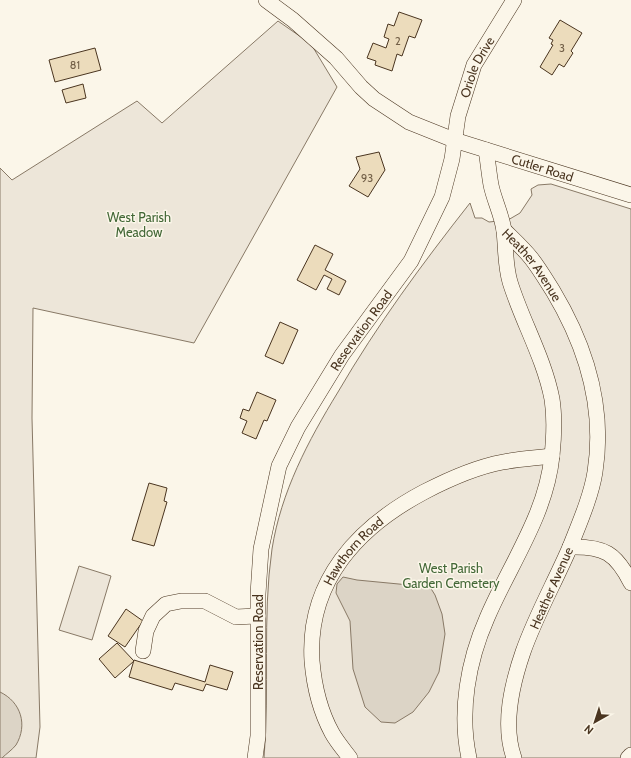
<svg xmlns="http://www.w3.org/2000/svg" width="631" height="758" viewBox="0 0 631 758" font-family="Cabin,sans-serif">
  <style>
    .green { fill: #ede6d9; stroke: #887966 }
    .water { fill: #dcd4c6; stroke: #887966 }
    .building { fill: #ecdcbc; stroke: #4a3520 }
    .lines { fill: none; stroke-linecap: round; stroke-linejoin: round }
    .minor-casing { stroke: #4a3520; stroke-width: 16 }
    .minor { stroke: #fbf6e9; stroke-width: 15 }
    .labels { text-anchor: middle; dominant-baseline: central; stroke-width: 3; stroke-linejoin: round; paint-order: stroke }
    .number-label { font-size: 11px; fill: #725f47 }
    .street-label { font-size: 13px; fill: #4a3520; stroke: #fbf6e9 }
    .park-label { font-size: 13px; fill: #436837; stroke: #fbf6e9 }
  </style>
  <rect width="100%" height="100%" fill="#fbf6e9"/>
  <g class="green">
    <path d="M 278,21 L 311,44 L 337,87 L 194,343 L 33,308 L 32,418 L 40,727 L 36,758 L 0,758 L 0,168 L 12,180 L 137,101 L 162,123 Z"/>
    <path d="M 551,184 L 631,209 L 631,758 L 264,758 C 270,689 262,618 272,549 C 281,492 308,441 338,392 C 377,325 422,264 470,203 L 475,218 L 482,218 L 489,222 L 508,220 L 520,213 L 532,195 L 531,189 L 538,185 Z"/>
    <path d="M 79,566 L 111,576 L 92,640 L 59,630 Z"/>
  </g>
  <g class="water">
    <path d="M 343,577 L 357,580 L 430,587 L 435,595 L 442,614 L 445,634 L 439,672 L 429,692 L 413,712 L 395,723 L 381,722 L 365,707 L 353,669 L 350,621 L 336,593 L 337,584 Z"/>
    <path d="M 0,692 C 21,702 28,725 16,745 C 12,750 6,754 2,758 L 0,758 Z"/>
  </g>
  <g class="building">
    <path d="M 399,12 L 422,20 L 415,38 L 409,36 L 402,56 L 397,54 L 392,71 L 375,65 L 376,61 L 367,58 L 373,43 L 386,48 L 389,39 L 384,37 L 388,24 L 394,26 Z"/>
    <path d="M 560,20 L 582,33 L 571,51 L 573,53 L 564,67 L 559,64 L 552,75 L 540,67 L 553,45 L 551,44 L 553,40 L 549,38 Z"/>
    <path d="M 95,48 L 101,70 L 55,82 L 49,60 Z"/>
    <path d="M 83,84 L 86,98 L 66,103 L 62,90 Z"/>
    <path d="M 379,152 L 385,170 L 368,197 L 349,186 L 360,169 L 356,157 Z"/>
    <path d="M 315,245 L 333,254 L 325,270 L 346,281 L 339,295 L 327,289 L 332,279 L 324,275 L 316,290 L 297,280 Z"/>
    <path d="M 280,322 L 298,330 L 283,364 L 265,356 Z"/>
    <path d="M 257,392 L 276,400 L 267,421 L 264,420 L 256,439 L 242,433 L 247,421 L 240,418 L 243,409 L 249,411 Z"/>
    <path d="M 149,483 L 167,488 L 164,501 L 167,502 L 154,546 L 132,540 Z"/>
    <path d="M 126,609 L 143,621 L 125,647 L 108,636 Z"/>
    <path d="M 117,643 L 134,661 L 115,678 L 99,659 Z"/>
    <path d="M 134,660 L 205,682 L 210,665 L 233,672 L 227,690 L 206,684 L 203,691 L 175,683 L 172,690 L 129,677 Z"/>
  </g>
  <g class="lines">
    <defs>
      <g id="minor">
        <path id="s1" d="M 266,0 L 293,20 L 336,58 L 361,87 L 374,99 L 409,122 L 454,140 L 631,195"/>
        <path id="s2" d="M 504,230 C 513,239 523,248 531,258 C 539,268 546,280 553,291 C 586,346 605,408 595,472 C 591,497 579,524 570,547 C 555,582 536,615 523,652 C 512,684 502,724 514,758"/>
        <path d="M 570,547 C 604,546 616,553 631,583"/>
        <path d="M 143,651 L 146,631 L 153,616 L 166,604 L 181,601 L 205,601 L 236,617 L 258,616"/>
        <path id="s3" d="M 255,758 L 258,736 L 258,594 L 261,549 L 279,466 L 298,427 L 342,355 L 411,261 L 442,197 L 452,159 L 458,116 L 474,65 L 514,0"/>
        <path id="s4" d="M 350,758 C 344,750 337,742 332,733 C 320,711 314,685 312,661 C 307,581 358,527 424,492 C 449,479 476,467 503,462 C 519,459 536,458 552,456"/>
        <path d="M 469,758 C 459,712 468,661 487,618 C 510,564 546,515 552,456 C 554,437 555,418 552,399 C 544,358 522,321 510,282 C 505,265 506,248 504,231 C 502,215 494,200 491,185 C 489,174 488,162 486,150"/>
        <path d="M 628,758 L 631,755"/>
      </g>
    </defs>
    <use href="#minor" class="minor-casing"/>
    <use href="#minor" class="minor"/>
  </g>
  <g class="labels">
    <g class="number-label">
      <text x="398" y="41">2</text>
      <text x="562" y="48">3</text>
      <text x="75" y="65">81</text>
      <text x="367" y="178">93</text>
    </g>
    <g class="street-label">
      <text stroke="none"><textPath href="#s3" startOffset="745">Oriole Drive</textPath></text>
      <text stroke="none"><textPath href="#s1" startOffset="330">Cutler Road</textPath></text>
      <text stroke="none"><textPath href="#s2" startOffset="45">Heather Avenue</textPath></text>
      <text stroke="none"><textPath href="#s3" startOffset="453">Reservation Road</textPath></text>
      <text stroke="none"><textPath href="#s4" startOffset="228">Hawthorn Road</textPath></text>
      <text transform="translate(551 588) rotate(-66)">Heather Avenue</text>
      <text stroke="none"><textPath href="#s3" startOffset="116">Reservation Road</textPath></text>
    </g>
    <g class="park-label">
      <text x="139" y="217">West Parish<tspan x="139" dy="15">Meadow</tspan></text>
      <text x="451" y="568">West Parish<tspan x="451" dy="15">Garden Cemetery</tspan></text>
    </g>
  </g>
  <g transform="translate(595 722) rotate(219)" stroke="#fbf6e9" stroke-width="3" paint-order="stroke">
  <path d="M0-3L7 15L0 10L-7 15Z" fill="#4a3520"/>
  <text y="-6" font-size="11" font-weight="bold" text-anchor="middle" fill="#4a3520">N</text>
  </g>
</svg>
